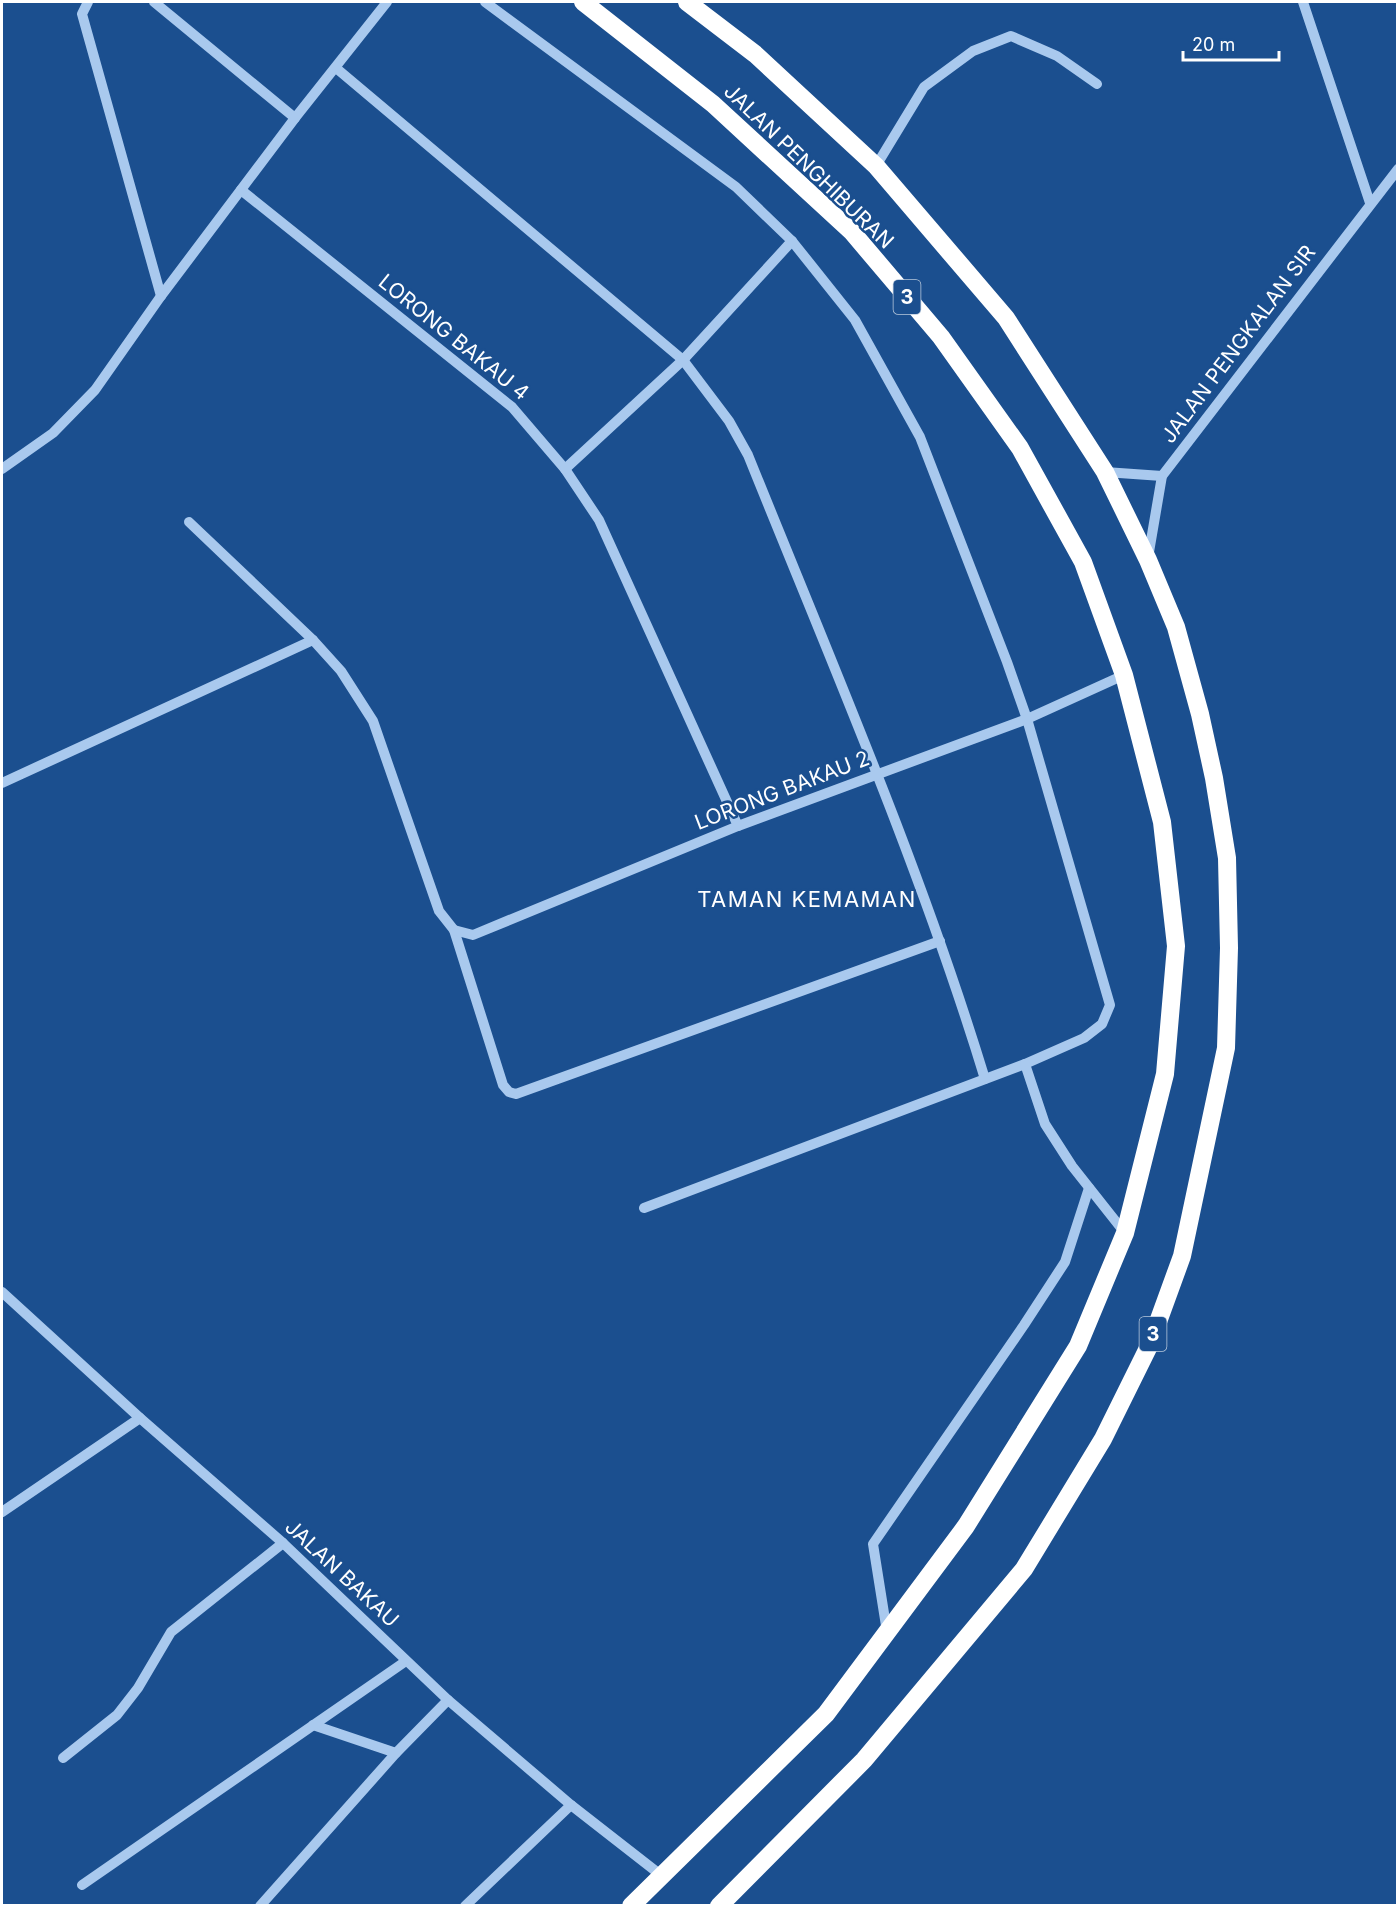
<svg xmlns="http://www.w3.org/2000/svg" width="1399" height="1907" viewBox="0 0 1399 1907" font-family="Inter,sans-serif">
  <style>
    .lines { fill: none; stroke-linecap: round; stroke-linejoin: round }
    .minor { stroke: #a9c9ee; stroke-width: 10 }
    .highway { stroke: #fff; stroke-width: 18 }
    .labels { text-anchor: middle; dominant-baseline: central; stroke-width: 5; stroke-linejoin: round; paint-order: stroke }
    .shield { fill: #1b4f8f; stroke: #bbcadd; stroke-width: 1.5 }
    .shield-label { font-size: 20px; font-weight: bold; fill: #fff }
    .street-label { font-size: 21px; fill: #fff; stroke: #1b4f8f }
    .neighbourhood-label { font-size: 22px; letter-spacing: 1.5px; fill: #fff; stroke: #1b4f8f }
  </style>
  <rect width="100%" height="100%" fill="#1b4f8f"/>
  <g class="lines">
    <g class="minor">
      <path d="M 88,2 L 82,14 L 161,296"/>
      <path d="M 154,2 L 295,118"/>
      <path d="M 485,2 L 736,187 L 792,241 L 855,320 L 920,437 L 1007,662 L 1027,719 L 1110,1005 L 1102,1024 L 1084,1038 L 1025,1064 L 644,1208"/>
      <path d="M 1303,2 L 1370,203"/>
      <path d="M 336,68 L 683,360 L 729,421 L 748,455 C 831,661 920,866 985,1079"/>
      <path d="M 876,166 L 924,87 L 973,51 L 1011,36 L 1057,56 L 1097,84"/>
      <path d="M 241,190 L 512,407 L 565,469 L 599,520 L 738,826"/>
      <path d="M 2,469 L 53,433 L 95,390 L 161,296 L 295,118 L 387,2"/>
      <path d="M 565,469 L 683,360 L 792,241"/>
      <path d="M 1105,472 L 1162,476"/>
      <path d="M 189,522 L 313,640 L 341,671 L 373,721 L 439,911 L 454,930 L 503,1085 L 509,1092 L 516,1094 L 940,941"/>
      <path d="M 1148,558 L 1162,476 L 1398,169"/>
      <path d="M 2,783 L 313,640"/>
      <path d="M 454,930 L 473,935 L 738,826 L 1027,719 L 1124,675"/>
      <path d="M 1025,1064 L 1045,1124 L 1072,1166 L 1125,1233"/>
      <path d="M 2,1292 L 140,1418 L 283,1543 L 448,1700 L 571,1805 L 662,1876"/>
      <path d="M 2,1512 L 140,1418"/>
      <path d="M 887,1632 L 873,1544 L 1024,1325 L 1065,1262 L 1089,1188"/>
      <path d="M 313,1725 L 396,1753"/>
      <path d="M 63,1758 L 117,1715 L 138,1688 L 171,1632 L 283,1543"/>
      <path d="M 82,1885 L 406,1661"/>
      <path d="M 260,1906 L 396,1753 L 448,1700"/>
      <path d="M 465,1906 L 571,1805"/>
    </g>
    <g class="highway">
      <path d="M 583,2 L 713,104 L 852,232 L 941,337 L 1020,448 L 1083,562 L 1124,675 L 1162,822 L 1176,946 L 1165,1074 L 1125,1233 L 1078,1346 L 966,1526 L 826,1714 L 631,1906"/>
      <path d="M 687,2 L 755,54 L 876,166 L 1006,318 L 1105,472 L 1148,560 L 1176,627 L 1200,714 L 1214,778 L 1227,858 L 1229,948 L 1226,1048 L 1182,1256 L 1150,1344 L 1103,1439 L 1024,1569 L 864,1760 L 719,1906"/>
    </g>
  </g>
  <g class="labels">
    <g class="shield">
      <rect x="893.5" y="280" width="27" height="34" rx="4.5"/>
      <rect x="1139.5" y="1317" width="27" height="34" rx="4.5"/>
    </g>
    <g class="shield-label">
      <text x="907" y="297">3</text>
      <text x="1153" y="1334">3</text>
    </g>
    <g class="street-label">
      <text transform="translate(809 166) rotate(44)">JALAN PENGHIBURAN</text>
      <text transform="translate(454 337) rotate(39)">LORONG BAKAU 4</text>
      <text transform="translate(1238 344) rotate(-53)">JALAN PENGKALAN SIR</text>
      <text transform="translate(782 790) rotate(-21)">LORONG BAKAU 2</text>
      <text transform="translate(342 1573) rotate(43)">JALAN BAKAU</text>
    </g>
    <g class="neighbourhood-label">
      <text x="807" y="899">TAMAN KEMAMAN</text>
    </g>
  </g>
  <rect width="1399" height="1907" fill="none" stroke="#ffffff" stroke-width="6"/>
  <path d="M1183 51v9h96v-9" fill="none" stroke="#ffffff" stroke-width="3"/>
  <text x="1192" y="51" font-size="18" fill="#ffffff" stroke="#1b4f8f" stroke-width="4.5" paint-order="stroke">20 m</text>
</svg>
